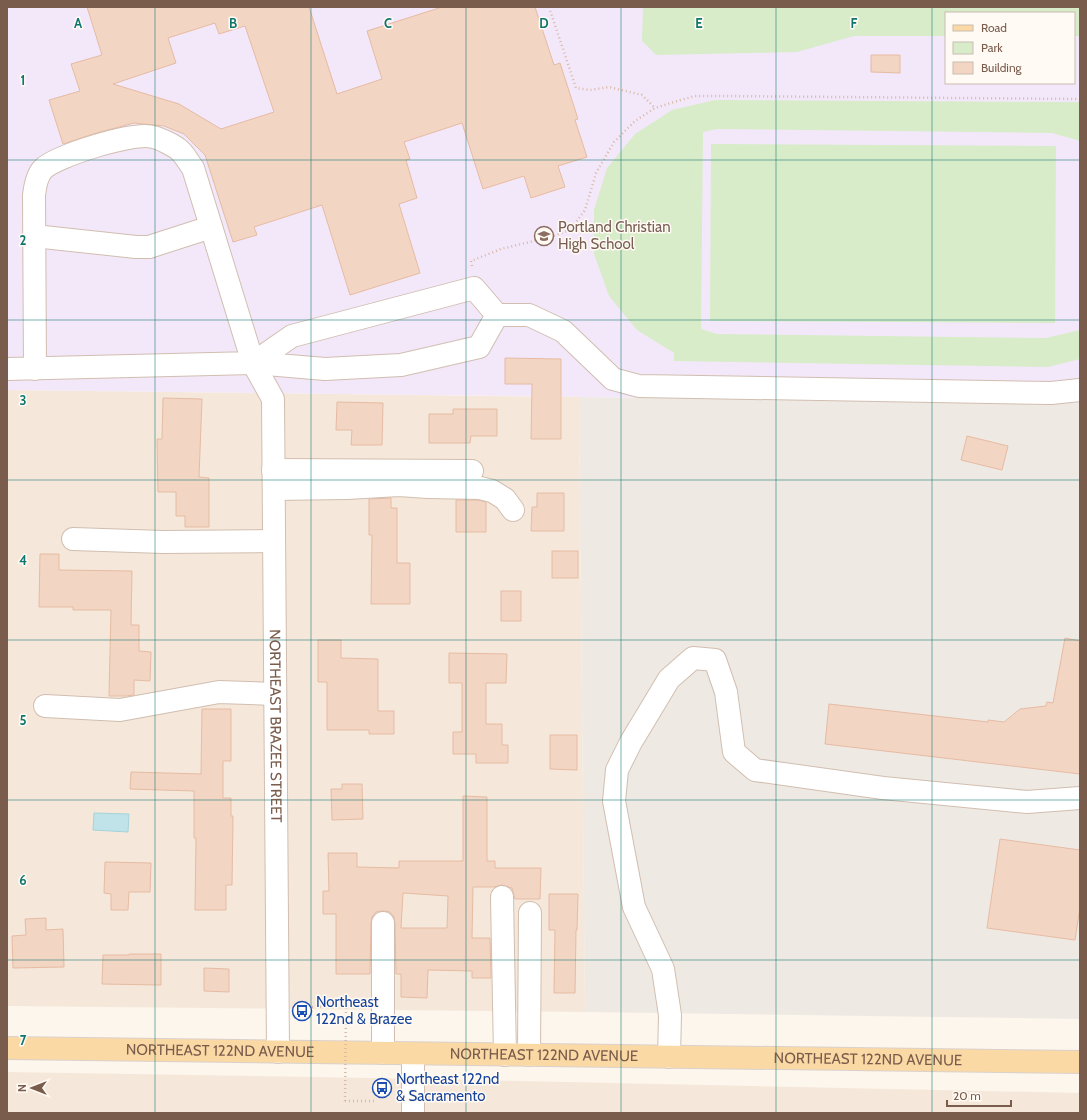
<svg xmlns="http://www.w3.org/2000/svg" width="1087" height="1120" viewBox="0 0 1087 1120" font-family="Cabin,sans-serif">
  <style>
    .residential { fill: #f5e8da }
    .industrial { fill: #efe9e4 }
    .education { fill: #f3e8fa; fill-rule: evenodd }
    .green { fill: #d8ecc9 }
    .water { fill: #bfe3e8; stroke: #a5d3da }
    .building { fill: #f3d5c3; stroke: #e6bba3; fill-rule: evenodd }
    .lines { fill: none; stroke-linecap: round; stroke-linejoin: round }
    .minor-casing { stroke: #d1beb0; stroke-width: 24 }
    .major-casing { stroke: #dad1cd; stroke-width: 24 }
    .path { stroke: #d9b8a5; stroke-width: 2.5; stroke-dasharray: 1 3; stroke-linecap: butt }
    .minor { stroke: #fff; stroke-width: 22 }
    .major { stroke: #fbd9a5; stroke-width: 22 }
    .path-bridge { stroke: #d9b8a5; stroke-width: 2.5; stroke-dasharray: 1 3; stroke-linecap: butt }
    .grid { fill: none; stroke: #0f766e; stroke-width: 1; stroke-opacity: 0.55 }
    .labels { text-anchor: middle; dominant-baseline: central; stroke-width: 3; stroke-linejoin: round; paint-order: stroke }
    .education-label { font-size: 15px; fill: #785e54; stroke: #fffaf3; text-anchor: start }
    .street-label { font-size: 15px; fill: #7a5c4d; stroke: #fffaf3 }
    .transit-label { font-size: 15px; fill: #164399; stroke: #fffaf3; text-anchor: start }
    .grid-label { font-size: 13px; text-anchor: middle; font-weight: bold; fill: #0f766e; stroke: #fffaf3; stroke-width: 3; stroke-linejoin: round; paint-order: stroke }
  </style>
  <rect width="100%" height="100%" fill="#fdf6ec"/>
  <g class="residential">
    <path d="M 7,390 L 579,397 L 585,1012 L 7,1006 Z"/>
    <path d="M 7,1072 L 432,1079 L 1080,1093 L 1080,1113 L 7,1113 Z"/>
  </g>
  <path class="industrial" d="M 579,397 L 1080,403 L 1080,1019 L 585,1012 Z"/>
  <path class="education" d="M 7,7 L 1080,7 L 1080,403 L 7,390 ZM 946,13 L 1074,13 L 1074,83 L 946,83 Z"/>
  <g class="green">
    <path d="M 643,7 L 1080,7 L 1080,36 L 1074,36 L 1074,13 L 946,13 L 946,36 L 854,36 L 797,52 L 656,55 L 642,41 Z"/>
    <path d="M 715,100 L 1080,102 L 1080,141 L 1052,133 L 717,129 L 703,132 L 701,329 L 717,334 L 1046,338 L 1080,330 L 1080,359 L 1048,367 L 674,361 L 674,353 L 637,330 L 609,296 L 594,254 L 594,210 L 607,168 L 635,134 L 672,110 Z"/>
    <path d="M 711,144 L 1056,146 L 1055,323 L 710,321 Z"/>
  </g>
  <path class="water" d="M 94,813 L 129,814 L 128,832 L 93,830 Z"/>
  <g class="building">
    <path d="M 87,7 L 309,7 L 337,94 L 382,79 L 367,31 L 442,7 L 535,7 L 554,65 L 560,63 L 578,119 L 575,120 L 587,157 L 558,166 L 565,187 L 531,198 L 524,176 L 483,189 L 462,123 L 404,142 L 410,159 L 406,160 L 417,198 L 399,204 L 420,273 L 350,295 L 322,205 L 254,227 L 257,235 L 233,242 L 205,155 L 184,134 L 164,126 L 134,123 L 93,134 L 63,144 L 49,100 L 80,91 L 71,64 L 102,55 ZM 215,23 L 219,34 L 245,26 L 274,112 L 221,129 L 179,104 L 113,84 L 176,63 L 168,38 Z"/>
    <path d="M 871,55 L 900,55 L 900,73 L 871,72 Z"/>
    <path d="M 505,358 L 561,359 L 561,439 L 531,439 L 532,384 L 505,384 Z"/>
    <path d="M 163,398 L 202,399 L 199,477 L 209,478 L 209,527 L 185,527 L 185,516 L 176,516 L 176,492 L 158,492 L 157,439 L 162,439 Z"/>
    <path d="M 337,402 L 383,403 L 382,445 L 351,445 L 352,430 L 336,430 Z"/>
    <path d="M 453,409 L 497,409 L 497,436 L 471,436 L 470,443 L 429,443 L 429,414 L 453,414 Z"/>
    <path d="M 967,436 L 1008,446 L 1002,470 L 961,460 Z"/>
    <path d="M 537,493 L 564,493 L 564,531 L 531,531 L 532,507 L 537,507 Z"/>
    <path d="M 391,498 L 391,508 L 397,508 L 397,563 L 410,563 L 410,604 L 371,604 L 372,535 L 369,535 L 369,499 Z"/>
    <path d="M 456,500 L 478,500 L 486,502 L 486,532 L 456,532 Z"/>
    <rect x="552" y="551" width="26" height="27"/>
    <path d="M 40,554 L 59,554 L 59,570 L 132,571 L 131,625 L 139,625 L 139,651 L 151,652 L 150,681 L 134,680 L 134,695 L 126,696 L 109,696 L 111,610 L 73,610 L 73,607 L 39,607 Z"/>
    <rect x="501" y="591" width="20" height="30"/>
    <path d="M 1065,638 L 1080,641 L 1080,774 L 825,744 L 829,704 L 988,722 L 988,720 L 1004,722 L 1020,709 L 1046,706 L 1047,702 L 1053,703 Z"/>
    <path d="M 318,640 L 341,640 L 341,658 L 378,659 L 378,711 L 394,711 L 394,734 L 369,734 L 369,730 L 327,730 L 327,682 L 318,682 Z"/>
    <path d="M 449,653 L 507,654 L 506,683 L 486,683 L 486,724 L 502,724 L 502,745 L 508,745 L 508,763 L 476,763 L 476,754 L 453,754 L 453,732 L 462,732 L 462,683 L 449,683 Z"/>
    <path d="M 202,709 L 231,709 L 231,761 L 223,761 L 223,798 L 231,798 L 231,816 L 233,816 L 232,885 L 226,885 L 226,910 L 195,910 L 196,838 L 194,838 L 194,791 L 130,789 L 131,772 L 201,774 Z"/>
    <path d="M 550,735 L 577,735 L 577,770 L 550,769 Z"/>
    <path d="M 342,784 L 362,784 L 363,819 L 332,820 L 331,789 L 342,789 Z"/>
    <path d="M 463,796 L 487,797 L 487,861 L 495,861 L 495,868 L 541,868 L 540,899 L 515,899 L 512,888 L 502,885 L 494,887 L 473,887 L 472,938 L 490,938 L 491,978 L 472,978 L 472,971 L 428,970 L 427,998 L 401,997 L 401,974 L 396,974 L 395,923 L 394,917 L 390,912 L 383,911 L 376,912 L 372,917 L 371,923 L 370,974 L 336,974 L 336,914 L 323,914 L 323,891 L 329,891 L 328,853 L 357,853 L 357,867 L 399,868 L 399,861 L 463,861 ZM 403,893 L 448,896 L 447,928 L 401,928 Z"/>
    <path d="M 1000,839 L 1080,850 L 1080,907 L 1075,940 L 987,928 Z"/>
    <path d="M 105,862 L 151,863 L 150,892 L 129,892 L 128,910 L 111,910 L 111,894 L 104,893 Z"/>
    <path d="M 549,894 L 578,894 L 577,930 L 576,930 L 575,993 L 554,993 L 555,930 L 549,930 Z"/>
    <path d="M 46,918 L 46,930 L 63,929 L 64,967 L 13,968 L 12,936 L 26,935 L 25,919 Z"/>
    <path d="M 129,954 L 161,954 L 161,985 L 102,984 L 103,955 L 129,955 Z"/>
    <path d="M 204,968 L 229,969 L 229,992 L 204,991 Z"/>
  </g>
  <g class="lines">
    <defs>
      <g id="minor">
        <path d="M 34,236 L 136,247 L 149,247 L 211,227"/>
        <path d="M 474,288 L 497,315 L 479,347 L 401,365 L 325,369 L 253,363 L 292,336 Z"/>
        <path d="M 497,315 L 529,315 L 563,331 L 613,379 L 639,386 L 1051,393 L 1080,390"/>
        <path id="s1" d="M 253,363 L 273,399 L 278,1052"/>
        <path d="M 7,369 L 253,363 L 193,168 C 188,162 184,153 178,149 C 173,145 159,138 153,137 C 135,131 56,156 43,169 C 37,175 35,187 34,195 L 35,369"/>
        <path d="M 273,470 L 472,471"/>
        <path d="M 274,489 L 347,488 L 399,485 L 428,487 L 480,488 L 492,491 L 505,499 L 513,510"/>
        <path d="M 73,539 L 163,542 L 274,541"/>
        <path d="M 45,706 L 120,710 L 219,692 L 275,694"/>
        <path d="M 502,897 L 505,1055"/>
        <path d="M 383,923 L 383,1053"/>
        <path d="M 529,1055 L 530,913"/>
        <path d="M 669,1057 L 670,1015 L 663,969 L 634,907 L 614,801 L 617,770 L 631,742 L 669,679 L 693,658 L 715,660 L 726,692 L 734,752 L 755,770 L 883,788 L 1027,802 L 1080,798"/>
        <path d="M 413,1113 L 413,1054"/>
      </g>
      <g id="major">
        <path id="s2" d="M 7,1048 L 1080,1062"/>
      </g>
    </defs>
    <use href="#minor" class="minor-casing"/>
    <use href="#major" class="major-casing"/>
    <g class="path">
      <path d="M 549,7 L 576,88 L 590,90 L 609,87 L 642,95 L 655,108"/>
      <path d="M 472,266 L 471,261 L 501,249 L 550,237 L 570,230 L 585,210 L 596,173 L 614,142 L 635,121 L 655,108 L 674,102 L 695,96 L 722,96 L 1080,99"/>
      <path d="M 312,1007 L 346,1006"/>
      <path d="M 345,1101 L 377,1101"/>
    </g>
    <use href="#minor" class="minor"/>
    <use href="#major" class="major"/>
    <path class="path-bridge" d="M 345,1101 L 346,1006"/>
  </g>
  <path class="grid" d="M 155,7 L 155,1113M 311,7 L 311,1113M 466,7 L 466,1113M 621,7 L 621,1113M 776,7 L 776,1113M 932,7 L 932,1113M 7,160 L 1080,160M 7,320 L 1080,320M 7,480 L 1080,480M 7,640 L 1080,640M 7,800 L 1080,800M 7,960 L 1080,960"/>
  <defs>
    <symbol id="school-ring" viewBox="-11 -11 22 22"><circle r="9.5" fill="#fffaf3" stroke="#8d6e63" stroke-width="1.5"/><path d="M0-5L7-2L0 1L-7-2ZM-4 1L0 2.5L4 1V4Q0 6-4 4Z" fill="#8d6e63"/></symbol>
    <symbol id="bus-ring" viewBox="-11 -11 22 22"><circle r="9.5" fill="#fffaf3" stroke="#1a4fb4" stroke-width="1.5"/><path d="M-5-6H5V4H4V6H2V4H-2V6H-4V4H-5ZM-3.5-4V0h7V-4ZM-3.5 1.2v1.5H-2V1.2ZM2 1.2v1.5H3.5V1.2Z" fill="#1a4fb4"/></symbol>
  </defs>
  <g fill-rule="evenodd">
    <use href="#school-ring" x="533" y="225" width="22" height="22"/>
    <use href="#bus-ring" x="291" y="1000" width="22" height="22"/>
    <use href="#bus-ring" x="371" y="1077" width="22" height="22"/>
  </g>
  <g class="labels">
    <g class="education-label">
      <text x="558" y="227">Portland Christian<tspan x="558" dy="17">High School</tspan></text>
    </g>
    <g class="street-label">
      <text stroke="none"><textPath href="#s1" startOffset="368">NORTHEAST BRAZEE STREET</textPath></text>
      <text stroke="none"><textPath href="#s2" startOffset="213">NORTHEAST 122ND AVENUE</textPath></text>
      <text stroke="none"><textPath href="#s2" startOffset="537">NORTHEAST 122ND AVENUE</textPath></text>
      <text stroke="none"><textPath href="#s2" startOffset="861">NORTHEAST 122ND AVENUE</textPath></text>
    </g>
    <g class="transit-label">
      <text x="316" y="1002">Northeast<tspan x="316" dy="17">122nd &amp; Brazee</tspan></text>
      <text x="396" y="1079">Northeast 122nd<tspan x="396" dy="17">&amp; Sacramento</tspan></text>
    </g>
  </g>
  <g class="grid-label">
    <text x="78" y="28">A</text>
    <text x="233" y="28">B</text>
    <text x="388" y="28">C</text>
    <text x="544" y="28">D</text>
    <text x="699" y="28">E</text>
    <text x="854" y="28">F</text>
    <text x="23" y="85">1</text>
    <text x="23" y="245">2</text>
    <text x="23" y="405">3</text>
    <text x="23" y="565">4</text>
    <text x="23" y="725">5</text>
    <text x="23" y="885">6</text>
    <text x="23" y="1045">7</text>
  </g>
  <rect width="1087" height="1120" fill="none" stroke="#7a5c4d" stroke-width="16"/>
  <rect x="945" y="12" width="130" height="72" fill="#fffaf3" stroke="#cabbb1"/>
  <rect x="953" y="25" width="20" height="6" fill="#fbd9a5" stroke="#cabbb1"/>
  <text x="981" y="32" font-size="12" fill="#7a5c4d">Road</text>
  <rect x="953" y="42" width="20" height="12" fill="#d8ecc9" stroke="#cabbb1"/>
  <text x="981" y="52" font-size="12" fill="#7a5c4d">Park</text>
  <rect x="953" y="62" width="20" height="12" fill="#f3d5c3" stroke="#cabbb1"/>
  <text x="981" y="72" font-size="12" fill="#7a5c4d">Building</text>
  <g transform="translate(32 1088) rotate(270)" stroke="#fffaf3" stroke-width="3" paint-order="stroke">
  <path d="M0-3L7 15L0 10L-7 15Z" fill="#7a5c4d"/>
  <text y="-6" font-size="11" font-weight="bold" text-anchor="middle" fill="#7a5c4d">N</text>
  </g>
  <path d="M947 1100v6h64v-6" fill="none" stroke="#7a5c4d" stroke-width="2"/>
  <text x="953" y="1100" font-size="12" fill="#7a5c4d" stroke="#fffaf3" stroke-width="3" paint-order="stroke">20 m</text>
</svg>
